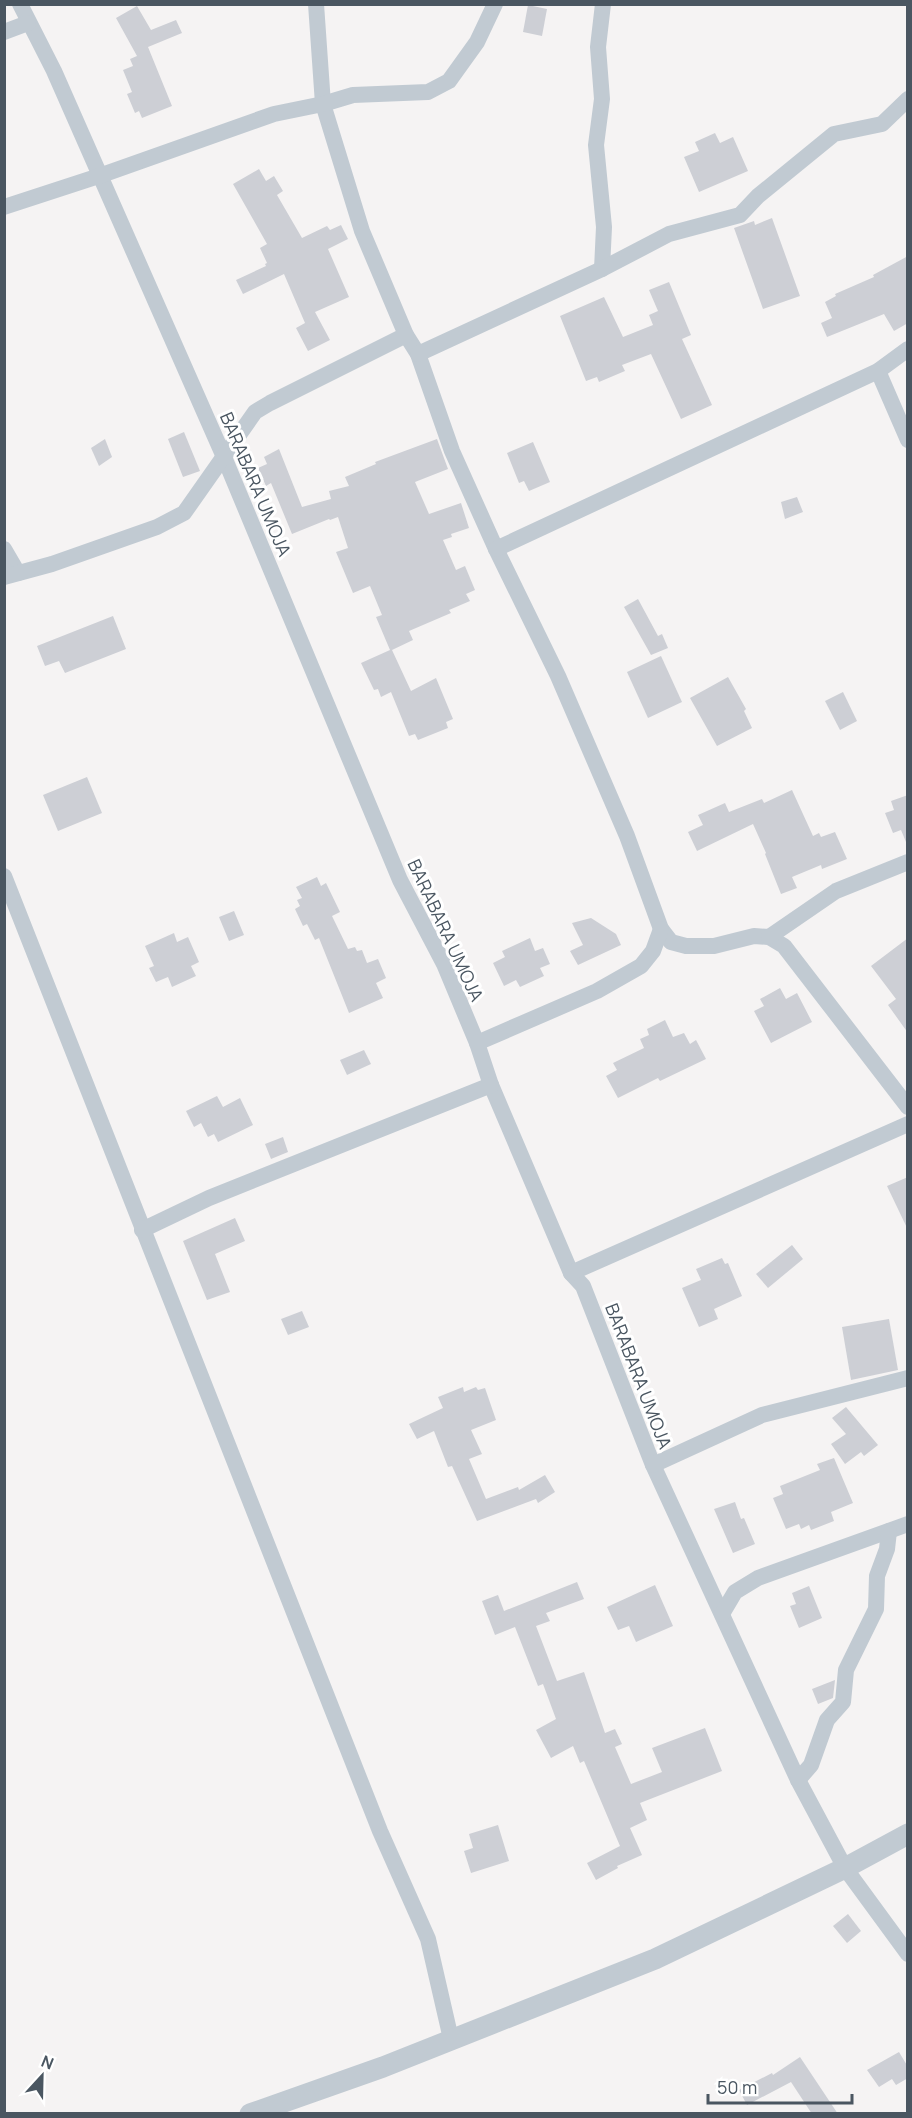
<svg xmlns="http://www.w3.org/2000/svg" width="912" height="2118" viewBox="0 0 912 2118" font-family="Manrope,sans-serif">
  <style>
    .building { fill: #cdcfd5 }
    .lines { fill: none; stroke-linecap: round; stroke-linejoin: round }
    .minor { stroke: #c1cad2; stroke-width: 16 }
    .tertiary { stroke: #c1cad2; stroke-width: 21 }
    .labels { text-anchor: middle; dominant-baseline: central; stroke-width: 6; stroke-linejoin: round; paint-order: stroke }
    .street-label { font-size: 18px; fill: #4a5661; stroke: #fff }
  </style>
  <rect width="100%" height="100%" fill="#f5f3f3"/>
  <g class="building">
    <path d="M 528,5 L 547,9 L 542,36 L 523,32 Z"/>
    <path d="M 137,6 L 151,30 L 176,20 L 182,33 L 148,47 L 172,106 L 142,118 L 139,111 L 135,113 L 127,94 L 132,92 L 123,70 L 133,66 L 130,59 L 137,56 L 116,18 Z"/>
    <path d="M 715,133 L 720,143 L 733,137 L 748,171 L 699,192 L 684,157 L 699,151 L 695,142 Z"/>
    <path d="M 259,169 L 266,181 L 274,176 L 283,191 L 277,195 L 302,238 L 327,226 L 330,230 L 341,225 L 348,239 L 328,249 L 349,297 L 315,312 L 330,340 L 308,351 L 296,328 L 305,323 L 284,274 L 243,294 L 236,280 L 266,266 L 265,264 L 267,263 L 260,248 L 267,244 L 233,184 Z"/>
    <path d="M 772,218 L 800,296 L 763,309 L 734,228 L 754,221 L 755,225 Z"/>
    <path d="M 908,256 L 908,323 L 894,331 L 884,314 L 827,337 L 821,323 L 832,318 L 825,302 L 836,296 L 835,294 L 874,277 L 873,275 Z"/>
    <path d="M 669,282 L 691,335 L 682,339 L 712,405 L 681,419 L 651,354 L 622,365 L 625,371 L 599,382 L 597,377 L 586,381 L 560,316 L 604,297 L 623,337 L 653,325 L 649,315 L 658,311 L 649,290 Z"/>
    <path d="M 184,432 L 200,471 L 183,477 L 168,439 Z"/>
    <path d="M 105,439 L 112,457 L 99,466 L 91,448 Z"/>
    <path d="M 437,439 L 448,469 L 415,482 L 429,514 L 461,503 L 469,528 L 451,534 L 452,537 L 443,540 L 456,570 L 465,566 L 475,590 L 466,594 L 470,601 L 449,610 L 451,613 L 409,631 L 413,640 L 392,650 L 411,691 L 436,678 L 453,719 L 446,722 L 448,728 L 418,740 L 415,734 L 409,736 L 391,692 L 381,697 L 378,689 L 374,690 L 361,663 L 390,650 L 376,617 L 382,615 L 370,586 L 353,593 L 336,552 L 348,548 L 338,517 L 330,520 L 329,519 L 292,534 L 271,483 L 266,486 L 258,468 L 267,464 L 264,457 L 279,449 L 302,507 L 331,499 L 329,491 L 349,486 L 345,477 L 376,464 L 375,462 Z"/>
    <path d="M 533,442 L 550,482 L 529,491 L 524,481 L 519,483 L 507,453 Z"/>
    <path d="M 797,497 L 803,512 L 785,519 L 781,502 Z"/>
    <path d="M 638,599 L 658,636 L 662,634 L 668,648 L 651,655 L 624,607 Z"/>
    <path d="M 113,616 L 126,649 L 65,673 L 59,661 L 45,666 L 37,646 Z"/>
    <path d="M 661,656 L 682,702 L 648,718 L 627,672 Z"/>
    <path d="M 728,677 L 746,709 L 744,711 L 752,728 L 717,746 L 690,698 Z"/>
    <path d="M 843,692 L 857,721 L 840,730 L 825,701 Z"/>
    <path d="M 87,777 L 102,813 L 58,831 L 43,795 Z"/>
    <path d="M 792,790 L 813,836 L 819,833 L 821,837 L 835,832 L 847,859 L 822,869 L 821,865 L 792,877 L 797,888 L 781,894 L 765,854 L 766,853 L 753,824 L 697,851 L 688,832 L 703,825 L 698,815 L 725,803 L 729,812 L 762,799 L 764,803 Z"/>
    <path d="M 908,795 L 908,842 L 906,842 L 901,830 L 893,833 L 885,813 L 894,810 L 891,801 Z"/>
    <path d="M 317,877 L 321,886 L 326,883 L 340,912 L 332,916 L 348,949 L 355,947 L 357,951 L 362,950 L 367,963 L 378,959 L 386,978 L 376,983 L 383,998 L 349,1013 L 319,938 L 315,940 L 307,924 L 303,926 L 295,909 L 300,906 L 297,900 L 302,898 L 296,887 Z"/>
    <path d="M 234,911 L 244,935 L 229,941 L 219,917 Z"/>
    <path d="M 591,918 L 616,934 L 621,945 L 578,965 L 570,951 L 583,945 L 572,923 Z"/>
    <path d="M 174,933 L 177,942 L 188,937 L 199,962 L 191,966 L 196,976 L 172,987 L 168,977 L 156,982 L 149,968 L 154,966 L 145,946 Z"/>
    <path d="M 530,938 L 535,951 L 543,948 L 550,964 L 540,968 L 544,976 L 520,987 L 516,980 L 504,986 L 493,963 L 505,957 L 502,951 Z"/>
    <path d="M 908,938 L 908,1033 L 888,1005 L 896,999 L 871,966 Z"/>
    <path d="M 780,988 L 786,999 L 797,993 L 812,1022 L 771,1043 L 754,1011 L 764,1006 L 760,999 Z"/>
    <path d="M 665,1020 L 673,1037 L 684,1033 L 690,1044 L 696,1040 L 706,1059 L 660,1081 L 658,1078 L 618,1098 L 606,1076 L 617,1070 L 613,1063 L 644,1048 L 640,1039 L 649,1035 L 647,1029 Z"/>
    <path d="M 364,1050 L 371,1064 L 347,1075 L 340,1060 Z"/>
    <path d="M 217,1096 L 223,1107 L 240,1098 L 253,1125 L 218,1142 L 214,1134 L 208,1137 L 201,1123 L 194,1127 L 186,1111 Z"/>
    <path d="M 283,1137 L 288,1152 L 271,1159 L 265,1144 Z"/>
    <path d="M 908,1177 L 908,1230 L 887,1186 Z"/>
    <path d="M 235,1218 L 245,1241 L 215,1254 L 230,1292 L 207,1300 L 183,1241 Z"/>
    <path d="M 792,1245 L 803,1259 L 768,1288 L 756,1274 Z"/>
    <path d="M 722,1258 L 725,1264 L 728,1263 L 742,1296 L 714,1309 L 718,1319 L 699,1327 L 682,1288 L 701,1280 L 696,1269 Z"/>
    <path d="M 302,1311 L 309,1327 L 288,1335 L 281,1319 Z"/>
    <path d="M 889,1319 L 898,1370 L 851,1380 L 842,1327 Z"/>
    <path d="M 463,1387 L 464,1392 L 476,1387 L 478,1390 L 485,1388 L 496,1420 L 471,1430 L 482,1454 L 469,1459 L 486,1499 L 518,1487 L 519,1490 L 545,1475 L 555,1492 L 538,1503 L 536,1499 L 477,1521 L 452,1466 L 448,1467 L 434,1431 L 417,1439 L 409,1424 L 443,1408 L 438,1397 Z"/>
    <path d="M 846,1407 L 878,1445 L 864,1456 L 861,1452 L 845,1464 L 831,1444 L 846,1434 L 832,1418 Z"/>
    <path d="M 834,1458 L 853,1503 L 831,1512 L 834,1521 L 811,1530 L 809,1525 L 801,1529 L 799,1524 L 786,1529 L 773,1498 L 783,1494 L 780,1486 L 820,1470 L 817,1464 Z"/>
    <path d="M 735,1502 L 741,1519 L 744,1518 L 755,1544 L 733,1553 L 714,1509 Z"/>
    <path d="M 577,1582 L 584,1599 L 546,1613 L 550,1621 L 536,1626 L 557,1681 L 584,1672 L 605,1733 L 615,1729 L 622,1744 L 615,1747 L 631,1784 L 662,1772 L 652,1748 L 705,1728 L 722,1771 L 640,1803 L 647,1820 L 630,1828 L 642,1855 L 617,1866 L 618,1868 L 596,1880 L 587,1863 L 620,1846 L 584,1761 L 580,1763 L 573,1746 L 551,1758 L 536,1730 L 556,1719 L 543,1684 L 538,1686 L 515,1627 L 495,1635 L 482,1601 L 498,1595 L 504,1611 Z"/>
    <path d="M 655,1585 L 673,1626 L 636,1642 L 629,1626 L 618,1630 L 607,1607 Z"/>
    <path d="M 809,1586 L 822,1618 L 799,1628 L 790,1606 L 796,1604 L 792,1593 Z"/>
    <path d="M 835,1680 L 833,1698 L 818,1704 L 812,1689 Z"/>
    <path d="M 498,1825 L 509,1861 L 471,1873 L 464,1851 L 473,1848 L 469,1834 Z"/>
    <path d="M 848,1914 L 861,1931 L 847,1943 L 833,1926 Z"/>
    <path d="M 899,2052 L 908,2067 L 908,2078 L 896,2085 L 892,2079 L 879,2087 L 867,2070 Z"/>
    <path d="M 800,2057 L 838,2114 L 812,2114 L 791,2082 L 747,2105 L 739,2090 L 772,2073 L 773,2075 Z"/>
  </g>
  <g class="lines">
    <g class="minor">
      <path d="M 20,4 L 54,71 L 224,457 L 400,880 L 444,964 L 477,1043 L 491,1085 L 571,1273 L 583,1286 L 653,1465 L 798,1780 L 845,1868 L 908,1954"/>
      <path d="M 316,4 L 323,104 L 362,231 L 406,335 L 418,354 L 452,451 L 496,549 L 558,676 L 627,836 L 661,929 L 671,942 L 686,946 L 714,946 L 754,936 L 769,937 L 784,946 L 908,1107"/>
      <path d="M 4,32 L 28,23"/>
      <path d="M 4,207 L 99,176 L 274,114 L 323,104 L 353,95 L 428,92 L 449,81 L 477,42 L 495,4"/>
      <path d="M 602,269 L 604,227 L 596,145 L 602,99 L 598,47 L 603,4"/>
      <path d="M 418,354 L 602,269 L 669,234 L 740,215 L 758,196 L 834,134 L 882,124 L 908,99"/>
      <path d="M 878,371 L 908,440"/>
      <path d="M 4,549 L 18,573"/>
      <path d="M 496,549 L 878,371 L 908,349"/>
      <path d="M 4,577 L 52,564 L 157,527 L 184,513 L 255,412 L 270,403 L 406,335"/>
      <path d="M 4,876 L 380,1831 L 428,1939 L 451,2039"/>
      <path d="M 769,937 L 836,891 L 908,862"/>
      <path d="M 477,1043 L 597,991 L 641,966 L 653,951 L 661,929"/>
      <path d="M 142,1230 L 209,1198 L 491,1085"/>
      <path d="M 571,1273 L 908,1124"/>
      <path d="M 653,1465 L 762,1415 L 908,1378"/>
      <path d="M 722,1614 L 735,1592 L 758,1578 L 908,1524"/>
      <path d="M 798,1780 L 811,1765 L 827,1720 L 843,1702 L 846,1670 L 876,1609 L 877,1576 L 887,1549 L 889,1531"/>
    </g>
    <path class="tertiary" d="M 250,2114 L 383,2067 L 655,1959 L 845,1868 L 908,1834"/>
  </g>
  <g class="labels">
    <g class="street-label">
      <text transform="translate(256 484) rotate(67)">BARABARA UMOJA</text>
      <text transform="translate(446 930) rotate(65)">BARABARA UMOJA</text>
      <text transform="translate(639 1376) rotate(69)">BARABARA UMOJA</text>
    </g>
  </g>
  <rect width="912" height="2118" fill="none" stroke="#4a5661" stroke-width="12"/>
  <g transform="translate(42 2076) rotate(22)" stroke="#ffffff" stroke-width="4.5" paint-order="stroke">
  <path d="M0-4.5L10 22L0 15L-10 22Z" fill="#4a5661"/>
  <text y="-9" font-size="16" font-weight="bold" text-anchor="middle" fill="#4a5661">N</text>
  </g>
  <path d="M708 2094v9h144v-9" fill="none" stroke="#4a5661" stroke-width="3"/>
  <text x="717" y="2094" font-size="18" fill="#4a5661" stroke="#ffffff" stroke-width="4.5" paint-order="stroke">50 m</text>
</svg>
